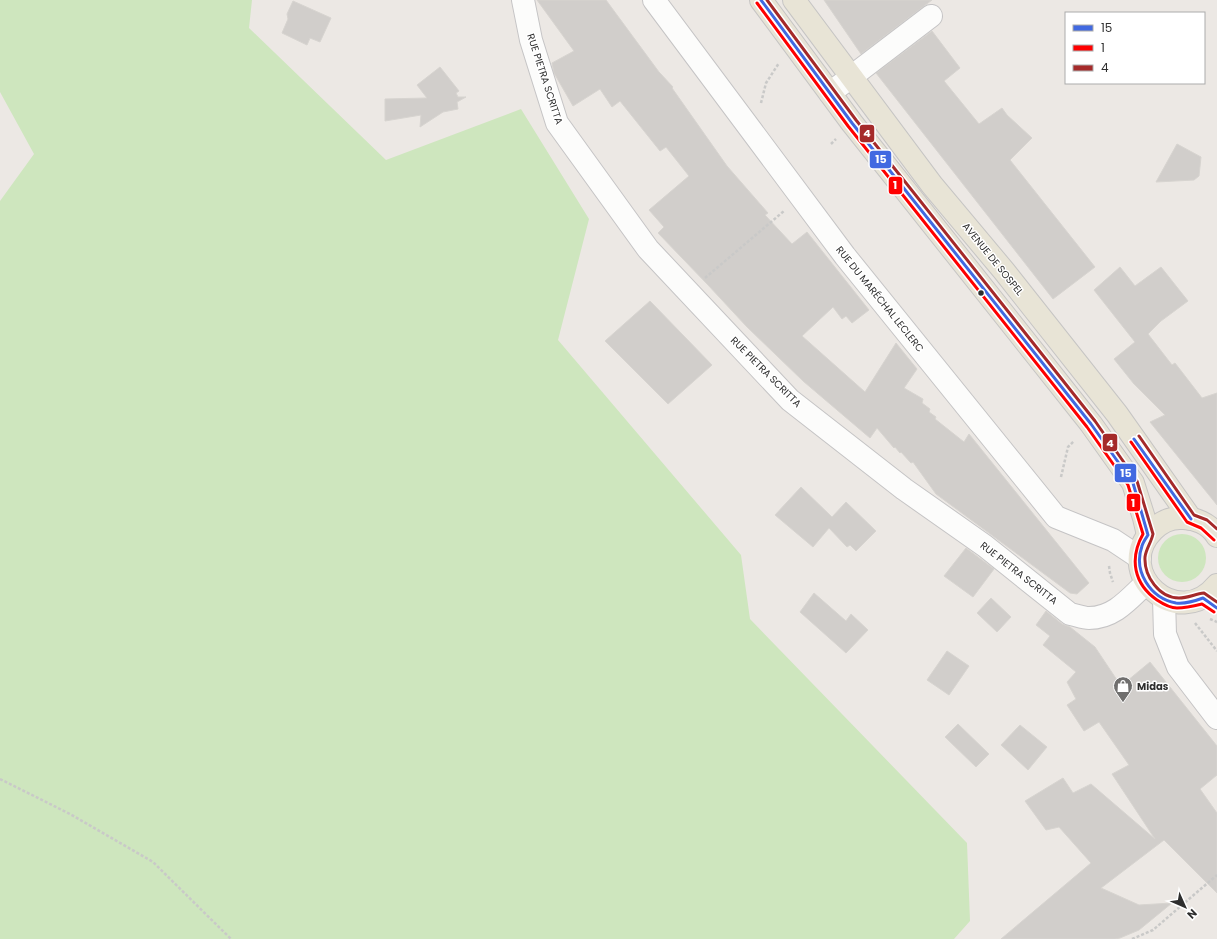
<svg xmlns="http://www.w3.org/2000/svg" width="1217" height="939" viewBox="0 0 1217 939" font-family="Poppins,sans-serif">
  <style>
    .green { fill: #cee6be }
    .building { fill: #d1cecb; stroke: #d7d4d0 }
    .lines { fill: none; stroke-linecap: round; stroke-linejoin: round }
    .minor-casing { stroke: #c5c4c5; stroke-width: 24 }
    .major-casing { stroke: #c6c5c4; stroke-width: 24 }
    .path { stroke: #c9c9c8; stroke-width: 2.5; stroke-dasharray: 3 2; stroke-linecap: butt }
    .minor { stroke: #fcfcfb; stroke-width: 22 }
    .major { stroke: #e8e4d6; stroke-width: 22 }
    .bus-1-casing { stroke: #fff; stroke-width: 6 }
    .bus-2-casing { stroke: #fff; stroke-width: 6 }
    .bus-3-casing { stroke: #fff; stroke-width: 6 }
    .bus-1 { stroke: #4169e1; stroke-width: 3 }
    .bus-2 { stroke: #f00; stroke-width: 3 }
    .bus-3 { stroke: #a52a2a; stroke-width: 3 }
    .bus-dot { fill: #2e2e2e; stroke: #fff; stroke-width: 1.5 }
    .labels { text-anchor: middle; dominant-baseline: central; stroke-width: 3; stroke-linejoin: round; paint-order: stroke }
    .street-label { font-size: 10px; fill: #2e2e2e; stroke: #fff }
    .poi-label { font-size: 10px; font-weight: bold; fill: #2e2e2e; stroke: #fff; text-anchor: start }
    .line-badge { stroke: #fff; stroke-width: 1.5 }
    .badge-label { font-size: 11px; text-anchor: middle; font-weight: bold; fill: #fff }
  </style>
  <rect width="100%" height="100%" fill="#ece8e4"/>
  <g class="green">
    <path d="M 0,0 L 252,0 L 249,28 L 386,160 L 521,109 L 589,219 L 558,340 L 741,555 L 750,619 L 967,843 L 970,921 L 954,939 L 0,939 L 0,201 L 34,154 L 0,92 Z"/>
    <circle cx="1182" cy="558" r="24"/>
  </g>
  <g class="building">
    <path d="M 537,0 L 606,0 L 659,72 L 673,87 L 672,88 L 727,166 L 768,213 L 765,215 L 792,244 L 807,232 L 869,310 L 852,323 L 846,316 L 842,319 L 833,307 L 802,336 L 865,392 L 896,343 L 917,369 L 904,388 L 923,399 L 922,403 L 930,409 L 929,412 L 936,417 L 935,419 L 964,442 L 969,434 L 1089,583 L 1077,594 L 1070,593 L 936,494 L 913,462 L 911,463 L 901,452 L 900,453 L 895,447 L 894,448 L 877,428 L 870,438 L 803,381 L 747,327 L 708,285 L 658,233 L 664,227 L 649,210 L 689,176 L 666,147 L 660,151 L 620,101 L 612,107 L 600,89 L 573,106 L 554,73 L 552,63 L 574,51 Z"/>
    <path d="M 824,0 L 932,0 L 861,54 Z"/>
    <path d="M 293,1 L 331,18 L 320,42 L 310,38 L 307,45 L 282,33 L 288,19 L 287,14 Z"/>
    <path d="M 932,31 L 960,68 L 944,81 L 979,124 L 1002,108 L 1007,115 L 1032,138 L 1010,160 L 1095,267 L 1053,299 L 876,73 Z"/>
    <path d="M 440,67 L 459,91 L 456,93 L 458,97 L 466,97 L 457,102 L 458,109 L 443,112 L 420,127 L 421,115 L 385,121 L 385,99 L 427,98 L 417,85 Z"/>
    <path d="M 1177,144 L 1201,157 L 1199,176 L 1194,180 L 1156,182 Z"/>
    <path d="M 1120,267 L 1135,286 L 1161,267 L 1188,301 L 1161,321 L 1148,334 L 1172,365 L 1175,363 L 1202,398 L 1217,393 L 1217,505 L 1150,422 L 1165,415 L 1134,384 L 1114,359 L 1135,342 L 1094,290 Z"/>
    <path d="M 650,301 L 712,365 L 668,404 L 605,341 Z"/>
    <path d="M 801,487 L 832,517 L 846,502 L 876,531 L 856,551 L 850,545 L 847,547 L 829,528 L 813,547 L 775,515 Z"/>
    <path d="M 966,548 L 994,569 L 973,597 L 944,576 Z"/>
    <path d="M 814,593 L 846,621 L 851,614 L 868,630 L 846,653 L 800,612 Z"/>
    <path d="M 991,598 L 1011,617 L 997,632 L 977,613 Z"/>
    <path d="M 1046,611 L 1062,624 L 1070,627 L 1095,647 L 1121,686 L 1150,662 L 1217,746 L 1217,775 L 1200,789 L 1217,813 L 1217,893 L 1164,840 L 1101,888 L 1139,905 L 1172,903 L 1139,930 L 1120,938 L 1115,939 L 1001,939 L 1091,863 L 1059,827 L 1046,830 L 1025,801 L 1063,778 L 1073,793 L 1091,784 L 1155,839 L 1112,774 L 1129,765 L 1099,722 L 1084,731 L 1067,705 L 1076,699 L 1067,682 L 1076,672 L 1043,645 L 1050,636 L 1036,625 Z"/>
    <path d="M 947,651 L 969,666 L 949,695 L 927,680 Z"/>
    <path d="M 958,724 L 989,754 L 976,767 L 945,737 Z"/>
    <path d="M 1020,725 L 1047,747 L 1028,770 L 1001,745 Z"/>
  </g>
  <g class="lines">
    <defs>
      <g id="minor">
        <path d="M 523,0 L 531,40 L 557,123 L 648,249 L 790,400 L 904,489 L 985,546 L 1070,614 C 1076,615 1083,618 1089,618 C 1114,618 1129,599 1146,583"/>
        <path d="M 654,0 L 845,256 L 1056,517 L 1113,540 L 1140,558"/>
        <path d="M 830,93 L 931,16"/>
        <path d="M 1164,599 L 1165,634 L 1178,667 L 1217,718"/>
      </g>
      <g id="major">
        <path d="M 761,0 L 852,123 L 1091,424 L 1133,483 L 1144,518 L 1148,535"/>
        <path d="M 794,0 L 932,185 L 1004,271 L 1117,414 L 1191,519"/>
        <path d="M 1217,536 C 1210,524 1194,517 1180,518 C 1170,518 1160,523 1153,530 C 1111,572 1178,633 1217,585"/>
      </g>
    </defs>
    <use href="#minor" class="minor-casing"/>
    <use href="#major" class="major-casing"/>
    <g class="path">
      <path d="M 761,103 L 766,83 L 779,63"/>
      <path d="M 831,144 L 836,139"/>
      <path d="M 705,278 L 784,211"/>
      <path d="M 1061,477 L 1068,447 L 1074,441"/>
      <path d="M 1109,566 L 1110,573 L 1113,582"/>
      <path d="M 1210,619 L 1217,622"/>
      <path d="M 1195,623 L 1217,651"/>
      <path d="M 0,779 L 70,814 L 153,862 L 231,939"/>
      <path d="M 1132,939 L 1153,930 L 1217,875"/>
    </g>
    <use href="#minor" class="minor"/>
    <use href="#major" class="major"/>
    <defs>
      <g id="bus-1">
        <path d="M 761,0 L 852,123 L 1091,424 L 1133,483 L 1148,535 C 1146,538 1143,542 1142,546 C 1133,571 1150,598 1176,603 C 1185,604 1195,601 1203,598 L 1217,608"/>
        <path d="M 1134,439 L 1191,519"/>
      </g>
      <g id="bus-2">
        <path d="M 757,3 L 848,126 L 1087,427 L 1128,485 L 1143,534 C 1129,559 1134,584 1157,600 C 1163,604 1171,608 1177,608 C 1186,608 1194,606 1202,604 L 1214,612"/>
        <path d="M 1131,442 L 1187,522 L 1201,528 L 1214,540"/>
      </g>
      <g id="bus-3">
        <path d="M 767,0 L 856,120 L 1095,421 L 1137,481 L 1153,534 C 1151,543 1146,549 1145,557 C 1144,576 1159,598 1179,598 C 1188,598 1195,594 1204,593 L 1217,602"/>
        <path d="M 1139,436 L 1194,515 L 1207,520 L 1217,529"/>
      </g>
    </defs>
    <use href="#bus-1" class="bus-1-casing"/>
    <use href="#bus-2" class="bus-2-casing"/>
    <use href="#bus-3" class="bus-3-casing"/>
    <use href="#bus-1" class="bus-1"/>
    <use href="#bus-2" class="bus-2"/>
    <use href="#bus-3" class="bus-3"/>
  </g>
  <defs>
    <symbol id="shop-pin" viewBox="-11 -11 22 30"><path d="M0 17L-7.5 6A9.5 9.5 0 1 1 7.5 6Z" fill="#706f6e" stroke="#fff"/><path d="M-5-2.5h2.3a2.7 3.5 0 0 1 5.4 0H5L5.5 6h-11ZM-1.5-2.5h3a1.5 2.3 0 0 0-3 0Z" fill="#fff"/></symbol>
  </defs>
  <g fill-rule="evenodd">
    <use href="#shop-pin" x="1112" y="675" width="22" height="30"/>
  </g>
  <circle class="bus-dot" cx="981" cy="293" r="3.5"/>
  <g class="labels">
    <g class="street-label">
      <text transform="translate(545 79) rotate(72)">RUE PIETRA SCRITTA</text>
      <text transform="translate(993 259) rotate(51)">AVENUE DE SOSPEL</text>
      <text transform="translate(880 299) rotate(51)">RUE DU MARÉCHAL LECLERC</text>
      <text transform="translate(766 372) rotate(45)">RUE PIETRA SCRITTA</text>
      <text transform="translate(1019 573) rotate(38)">RUE PIETRA SCRITTA</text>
    </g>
    <g class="poi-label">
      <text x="1137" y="686">Midas</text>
    </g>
  </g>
  <g class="line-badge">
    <rect x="859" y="124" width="16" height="19" rx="4" fill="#a52a2a"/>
    <rect x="869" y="150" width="23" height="19" rx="4" fill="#4169e1"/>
    <rect x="888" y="176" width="15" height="19" rx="4" fill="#f00"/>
    <rect x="1102" y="433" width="16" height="19" rx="4" fill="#a52a2a"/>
    <rect x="1114" y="463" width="23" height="20" rx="4" fill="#4169e1"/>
    <rect x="1126" y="493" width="15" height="19" rx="4" fill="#f00"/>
  </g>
  <g class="badge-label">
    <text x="867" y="137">4</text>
    <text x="881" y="163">15</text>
    <text x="895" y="189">1</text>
    <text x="1110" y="447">4</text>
    <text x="1126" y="477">15</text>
    <text x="1133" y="507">1</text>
  </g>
  <rect x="1065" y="12" width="140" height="72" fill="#ffffff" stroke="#ababab"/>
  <rect x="1073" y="25" width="20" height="6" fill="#4169e1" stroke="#ababab"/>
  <text x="1101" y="32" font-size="12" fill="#2e2e2e">15</text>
  <rect x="1073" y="45" width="20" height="6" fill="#ff0000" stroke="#ababab"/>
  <text x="1101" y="52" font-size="12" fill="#2e2e2e">1</text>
  <rect x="1073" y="65" width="20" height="6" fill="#a52a2a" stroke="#ababab"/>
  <text x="1101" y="72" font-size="12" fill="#2e2e2e">4</text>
  <g transform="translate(1185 907) rotate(135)" stroke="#ffffff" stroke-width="3" paint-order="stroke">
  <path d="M0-3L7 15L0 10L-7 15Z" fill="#2e2e2e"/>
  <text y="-6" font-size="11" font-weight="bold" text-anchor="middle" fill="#2e2e2e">N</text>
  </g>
</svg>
